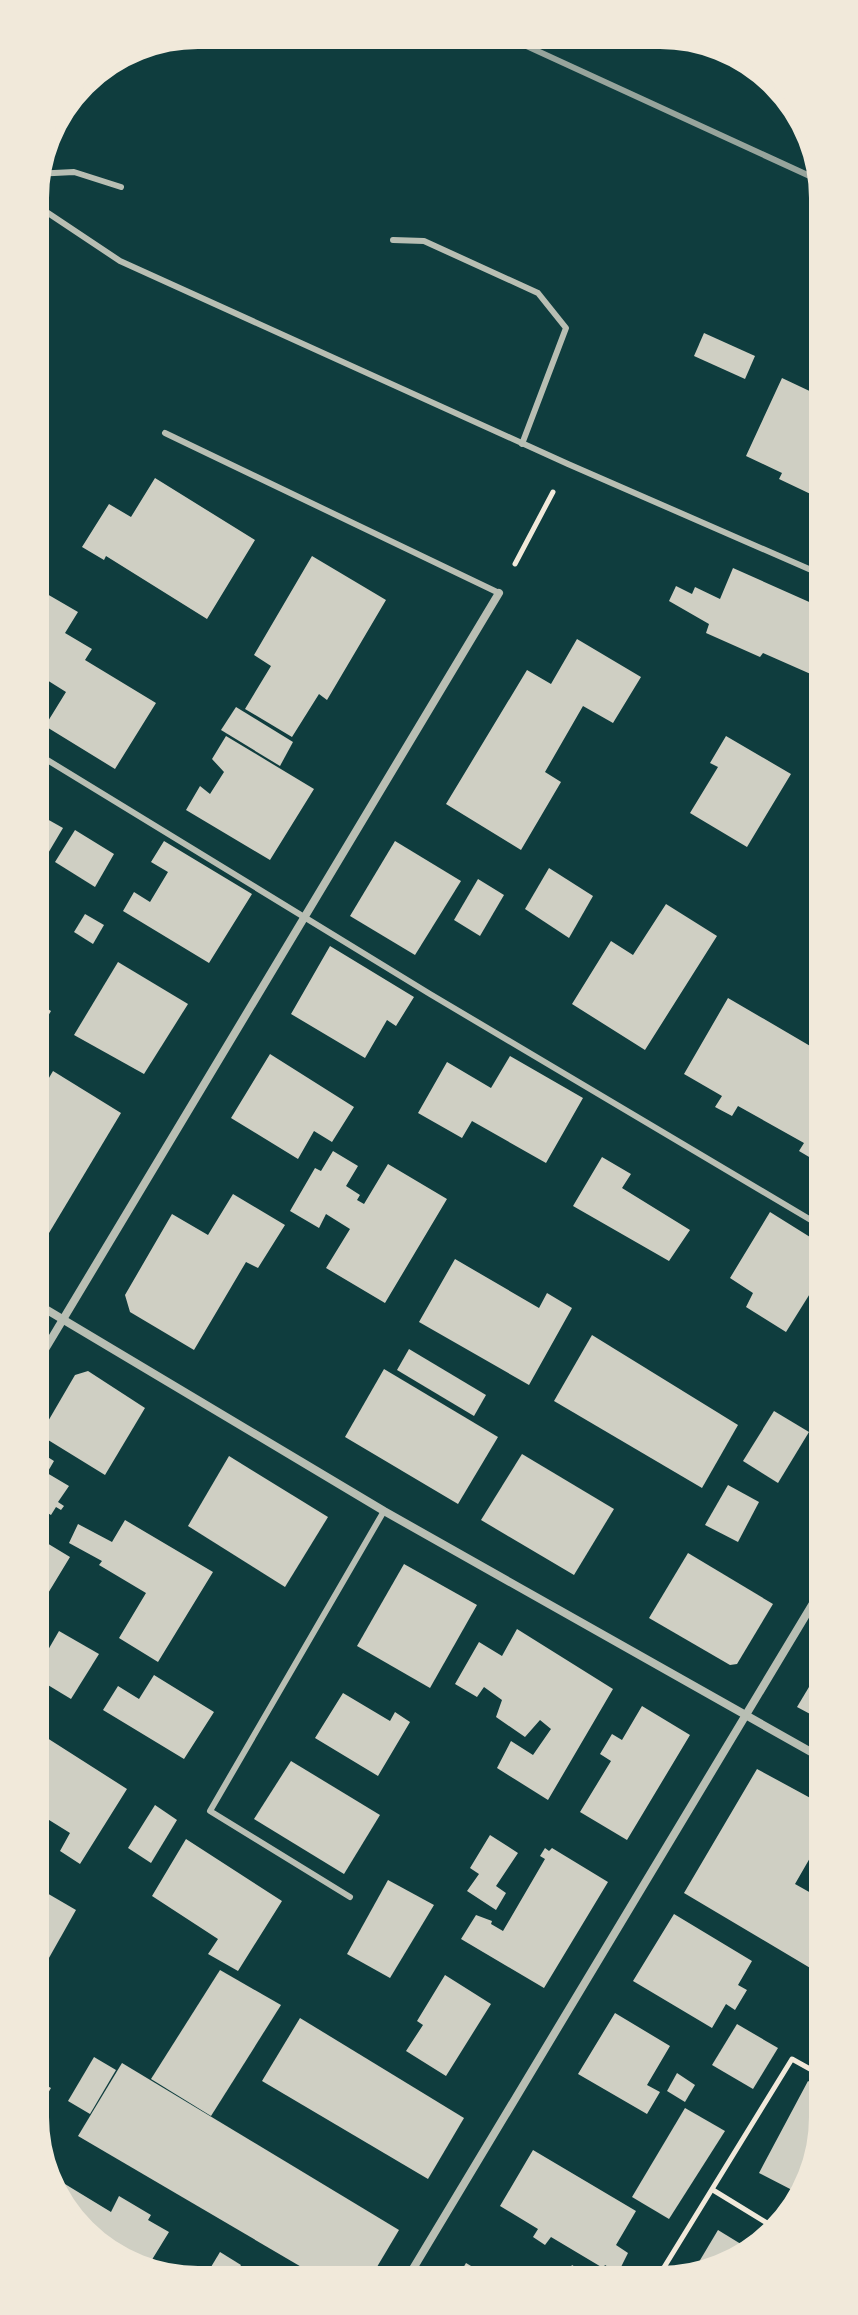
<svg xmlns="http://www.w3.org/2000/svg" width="858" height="2315" viewBox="0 0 858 2315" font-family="Lora,serif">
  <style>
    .building { fill: #cfcfc3 }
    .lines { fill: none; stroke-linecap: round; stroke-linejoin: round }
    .path { stroke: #f1e9da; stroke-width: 5 }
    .service { stroke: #b8beb3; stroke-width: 6 }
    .minor { stroke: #b8beb3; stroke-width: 8 }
    .rail { stroke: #97a49c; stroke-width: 6 }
    .rim { fill: none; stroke: #f1e9da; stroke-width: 10 }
  </style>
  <rect width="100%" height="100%" fill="#0f3d3e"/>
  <g class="building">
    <path d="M 704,333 L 755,356 L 745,379 L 694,356 Z"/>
    <path d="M 782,378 L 818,395 L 819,391 L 825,394 L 825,493 L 822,491 L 819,498 L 779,479 L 782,473 L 746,456 Z"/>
    <path d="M 155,478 L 255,540 L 207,619 L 106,556 L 104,560 L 82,547 L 109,504 L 131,517 Z"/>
    <path d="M 312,556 L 386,600 L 327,700 L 319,694 L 292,737 L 245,709 L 271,666 L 254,655 Z"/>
    <path d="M 733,568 L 825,609 L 822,679 L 763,653 L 760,657 L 706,633 L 709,624 L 669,601 L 676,586 L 692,594 L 695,587 L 720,599 Z"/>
    <path d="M 47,594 L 78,612 L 65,633 L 92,649 L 85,660 L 156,703 L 115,769 L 45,726 L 66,692 L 31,670 L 31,619 Z"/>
    <path d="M 577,639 L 641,677 L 613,723 L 583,706 L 545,772 L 561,782 L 521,850 L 446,804 L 527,670 L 551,684 Z"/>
    <path d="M 236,707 L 293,742 L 280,766 L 221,730 Z"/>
    <path d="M 226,736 L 314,789 L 270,860 L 186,810 L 200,786 L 210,794 L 224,772 L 212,759 Z"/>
    <path d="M 726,736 L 791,774 L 747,847 L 690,813 L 718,767 L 710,763 Z"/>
    <path d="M 31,810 L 63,828 L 31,882 Z"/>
    <path d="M 75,830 L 114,854 L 95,887 L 55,862 Z"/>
    <path d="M 164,841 L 252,894 L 209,963 L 123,911 L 134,892 L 150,902 L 168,872 L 151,862 Z"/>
    <path d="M 395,841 L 461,881 L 415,955 L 350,916 Z"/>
    <path d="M 549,868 L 593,896 L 569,938 L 525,909 Z"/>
    <path d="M 478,879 L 504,895 L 480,936 L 454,920 Z"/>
    <path d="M 666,904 L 717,936 L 645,1050 L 572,1004 L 611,941 L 633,955 Z"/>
    <path d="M 85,914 L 104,925 L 93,944 L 74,932 Z"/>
    <path d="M 330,946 L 414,997 L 396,1026 L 387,1020 L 365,1058 L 291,1014 Z"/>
    <path d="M 118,962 L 188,1004 L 144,1074 L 74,1035 Z"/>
    <path d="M 728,998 L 817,1050 L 821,1042 L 826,1045 L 826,1167 L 799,1151 L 804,1143 L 738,1106 L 732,1116 L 715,1107 L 722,1096 L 684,1074 Z"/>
    <path d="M 32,999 L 51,1011 L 32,1043 Z"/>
    <path d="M 270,1054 L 354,1107 L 332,1142 L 314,1131 L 298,1159 L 231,1118 Z"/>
    <path d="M 510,1056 L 583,1098 L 546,1163 L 472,1121 L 462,1138 L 418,1113 L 447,1062 L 491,1088 Z"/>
    <path d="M 53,1071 L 121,1113 L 46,1238 L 32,1239 L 32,1107 Z"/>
    <path d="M 333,1151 L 358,1166 L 346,1186 L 360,1195 L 357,1200 L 364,1204 L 388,1164 L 447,1199 L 385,1303 L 326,1268 L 350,1229 L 326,1214 L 319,1228 L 290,1211 L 315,1168 L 321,1171 Z"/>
    <path d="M 602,1157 L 631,1174 L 622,1188 L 690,1230 L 669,1261 L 573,1206 Z"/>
    <path d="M 233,1194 L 285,1225 L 258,1268 L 246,1262 L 194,1350 L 130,1312 L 125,1295 L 172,1214 L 208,1235 Z"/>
    <path d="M 770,1212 L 826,1247 L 826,1268 L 786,1332 L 746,1307 L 753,1293 L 730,1278 Z"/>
    <path d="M 455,1259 L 539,1308 L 547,1293 L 572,1308 L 529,1385 L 419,1322 Z"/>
    <path d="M 592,1335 L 738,1425 L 702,1488 L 554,1401 Z"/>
    <path d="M 409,1349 L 486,1395 L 474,1416 L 397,1370 Z"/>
    <path d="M 827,1365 L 827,1389 L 816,1383 Z"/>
    <path d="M 384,1369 L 498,1437 L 458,1504 L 345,1437 Z"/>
    <path d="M 88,1371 L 145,1408 L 105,1475 L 40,1435 L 75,1375 Z"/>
    <path d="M 774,1411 L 809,1432 L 778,1483 L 743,1461 Z"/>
    <path d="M 32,1447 L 54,1461 L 47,1473 L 69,1486 L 58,1502 L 64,1506 L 61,1510 L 56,1507 L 51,1515 L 32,1504 Z"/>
    <path d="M 522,1454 L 614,1509 L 574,1575 L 481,1520 Z"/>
    <path d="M 229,1456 L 328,1517 L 285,1587 L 188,1526 Z"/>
    <path d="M 728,1485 L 759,1502 L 738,1542 L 705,1525 Z"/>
    <path d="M 125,1520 L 213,1572 L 158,1662 L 119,1638 L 146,1593 L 99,1565 L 102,1561 L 69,1543 L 78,1524 L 112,1542 Z"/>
    <path d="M 32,1534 L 70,1557 L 33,1618 L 33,1602 Z"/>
    <path d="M 688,1553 L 773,1604 L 737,1664 L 730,1665 L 649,1618 Z"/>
    <path d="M 404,1564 L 477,1605 L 430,1688 L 357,1646 Z"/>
    <path d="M 517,1629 L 613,1689 L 548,1800 L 497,1768 L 511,1741 L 533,1755 L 551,1729 L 540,1720 L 525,1737 L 496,1717 L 502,1700 L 484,1687 L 477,1697 L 455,1684 L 479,1642 L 502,1656 Z"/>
    <path d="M 59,1631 L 99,1654 L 71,1699 L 33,1676 Z"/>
    <path d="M 827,1657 L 827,1723 L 797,1707 Z"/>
    <path d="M 154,1675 L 214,1712 L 184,1759 L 103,1710 L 118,1686 L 139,1699 Z"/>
    <path d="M 343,1693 L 390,1721 L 395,1712 L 410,1722 L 378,1776 L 315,1738 Z"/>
    <path d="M 642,1706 L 690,1735 L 627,1840 L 580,1812 L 611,1761 L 600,1754 L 612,1734 L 622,1740 Z"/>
    <path d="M 33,1729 L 127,1789 L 80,1864 L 60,1851 L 70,1833 L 33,1810 Z"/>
    <path d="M 291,1761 L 380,1815 L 344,1874 L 254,1819 Z"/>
    <path d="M 757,1769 L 827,1807 L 827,1841 L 820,1854 L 814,1851 L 795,1884 L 827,1902 L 827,1978 L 684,1893 Z"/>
    <path d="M 155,1805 L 177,1820 L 151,1863 L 128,1848 Z"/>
    <path d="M 490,1835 L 518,1853 L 496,1886 L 506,1893 L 496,1910 L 467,1891 L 479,1874 L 470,1868 Z"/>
    <path d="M 186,1839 L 282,1901 L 238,1971 L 208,1954 L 218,1939 L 152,1896 Z"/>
    <path d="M 545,1848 L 549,1851 L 552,1848 L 608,1882 L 544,1988 L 461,1939 L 476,1915 L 492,1921 L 491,1924 L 503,1931 L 545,1859 L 540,1856 Z"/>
    <path d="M 388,1880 L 434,1905 L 390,1978 L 347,1954 Z"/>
    <path d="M 33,1885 L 76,1910 L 45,1965 L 33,1958 Z"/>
    <path d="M 674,1914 L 752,1961 L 738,1985 L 747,1990 L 735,2010 L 726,2004 L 712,2028 L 633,1981 Z"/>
    <path d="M 220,1970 L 281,2005 L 211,2116 L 151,2079 Z"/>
    <path d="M 445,1975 L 491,2004 L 446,2076 L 406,2051 L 423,2025 L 417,2021 Z"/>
    <path d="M 615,2013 L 670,2046 L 647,2085 L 660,2092 L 647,2114 L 578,2074 Z"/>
    <path d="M 300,2018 L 464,2118 L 428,2179 L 262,2081 Z"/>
    <path d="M 737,2024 L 778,2048 L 753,2089 L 712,2065 Z"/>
    <path d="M 94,2057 L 116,2070 L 90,2114 L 68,2101 Z"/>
    <path d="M 122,2063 L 399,2230 L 368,2282 L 327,2282 L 78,2136 Z"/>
    <path d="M 677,2073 L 695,2085 L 685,2102 L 667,2091 Z"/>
    <path d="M 33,2078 L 51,2088 L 33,2119 Z"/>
    <path d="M 808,2081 L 828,2092 L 828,2128 L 796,2205 L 789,2201 L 794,2191 L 759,2173 Z"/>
    <path d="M 685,2108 L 725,2131 L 669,2219 L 632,2197 Z"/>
    <path d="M 533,2150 L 636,2211 L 616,2245 L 628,2253 L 618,2273 L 605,2265 L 603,2268 L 551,2237 L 545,2245 L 533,2237 L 538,2229 L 500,2206 Z"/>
    <path d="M 60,2181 L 111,2212 L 119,2196 L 151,2215 L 148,2220 L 169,2232 L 145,2271 L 80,2236 L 55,2190 Z"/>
    <path d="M 718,2230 L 749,2249 L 693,2282 L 687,2282 Z"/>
    <path d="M 220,2252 L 241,2265 L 230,2282 L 202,2282 Z"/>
    <path d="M 466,2263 L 498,2282 L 455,2282 Z"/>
    <path d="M 572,2265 L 600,2282 L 561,2282 Z"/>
  </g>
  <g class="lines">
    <g class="path">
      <path d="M 515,564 L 553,492"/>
      <path d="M 713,2190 L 780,2231"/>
      <path d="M 655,2282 L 792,2059 L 828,2079"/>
    </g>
    <g class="service">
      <path d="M 34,174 L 74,172 L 121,187"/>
      <path d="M 30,201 L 120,261 L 568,464 L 825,576"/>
      <path d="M 393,240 L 424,241 L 538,293 L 566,328 L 522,444"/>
      <path d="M 165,433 L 499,593"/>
      <path d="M 31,750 L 430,994 L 826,1229"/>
      <path d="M 350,1897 L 210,1811 L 384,1511"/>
    </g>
    <g class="minor">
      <path d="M 32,1301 L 384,1511 L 827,1761"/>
      <path d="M 32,1371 L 499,593"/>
      <path d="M 405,2282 L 827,1580"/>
    </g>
    <path class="rail" d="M 496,32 L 825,183"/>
  </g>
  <path d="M0 0H858V2315H0ZM198 44H660A154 154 0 0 1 814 198V2117A154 154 0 0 1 660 2271H198A154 154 0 0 1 44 2117V198A154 154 0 0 1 198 44Z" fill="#f1e9da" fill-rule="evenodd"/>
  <path class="rim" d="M198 44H660A154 154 0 0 1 814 198V2117A154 154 0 0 1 660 2271H198A154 154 0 0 1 44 2117V198A154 154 0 0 1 198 44Z"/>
</svg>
